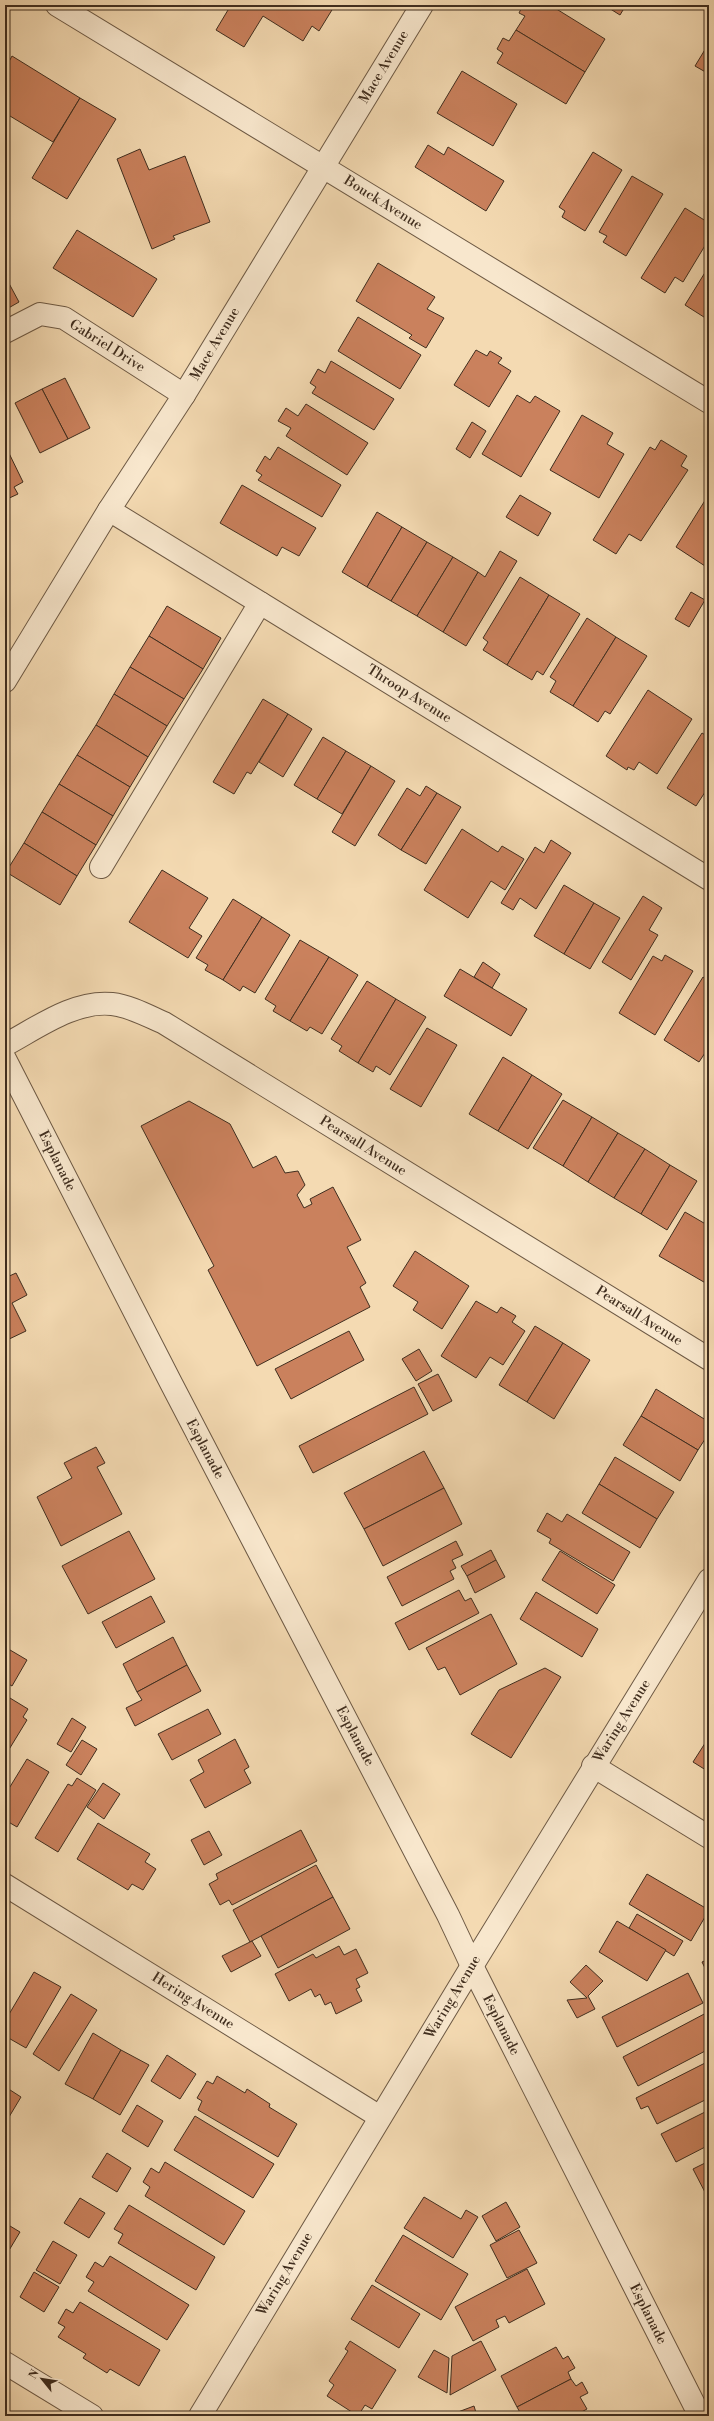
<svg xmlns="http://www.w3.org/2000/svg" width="714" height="2421" viewBox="0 0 714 2421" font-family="'Libre Bodoni',serif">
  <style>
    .building { fill: #ca815d; stroke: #402e1f }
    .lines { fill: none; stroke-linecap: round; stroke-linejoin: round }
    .minor-casing { stroke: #6d5944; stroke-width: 24 }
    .minor { stroke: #f8e7cd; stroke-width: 22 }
    .labels { text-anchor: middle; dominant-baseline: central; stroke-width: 4; stroke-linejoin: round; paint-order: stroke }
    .street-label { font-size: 14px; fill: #402e1f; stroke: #f8e7cd }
  </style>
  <rect width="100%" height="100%" fill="#f4dab2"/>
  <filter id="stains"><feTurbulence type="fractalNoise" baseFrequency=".005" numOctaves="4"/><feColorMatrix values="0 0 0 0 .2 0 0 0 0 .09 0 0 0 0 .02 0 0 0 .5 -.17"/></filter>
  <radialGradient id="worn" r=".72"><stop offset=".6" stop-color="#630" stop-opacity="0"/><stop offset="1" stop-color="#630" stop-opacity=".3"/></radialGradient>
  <g class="building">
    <path d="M 231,5 L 335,5 L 319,31 L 312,26 L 303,41 L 263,16 L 244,47 L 216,30 Z"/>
    <path d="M 523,5 L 550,5 L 605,39 L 585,72 L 516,30 L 525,16 L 519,13 Z"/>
    <path d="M 604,5 L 626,5 L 620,15 Z"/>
    <path d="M 516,30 L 585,72 L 566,104 L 497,63 L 503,53 L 497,49 L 503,38 L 509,41 Z"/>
    <path d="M 709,43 L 709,74 L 695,66 Z"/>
    <path d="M 12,56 L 80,98 L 53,142 L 5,113 L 5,69 Z"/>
    <path d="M 462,71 L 517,104 L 493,146 L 437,113 Z"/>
    <path d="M 80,98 L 116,119 L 67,199 L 32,178 Z"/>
    <path d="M 428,145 L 444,155 L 448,147 L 504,181 L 486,211 L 415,167 Z"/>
    <path d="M 140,149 L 149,170 L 185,156 L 210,222 L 173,236 L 175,239 L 152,249 L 117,159 Z"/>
    <path d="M 593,152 L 622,170 L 585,231 L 562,217 L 565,211 L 559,207 Z"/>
    <path d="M 632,176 L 663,194 L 626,256 L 603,242 L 607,236 L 599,232 Z"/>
    <path d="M 685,208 L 709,223 L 709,239 L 683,282 L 675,277 L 665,293 L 641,278 Z"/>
    <path d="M 77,230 L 157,279 L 133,317 L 53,268 Z"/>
    <path d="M 378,263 L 435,297 L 427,309 L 444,318 L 426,348 L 409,338 L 412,335 L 356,301 Z"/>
    <path d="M 709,266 L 709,315 L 707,319 L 685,305 Z"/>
    <path d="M 5,276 L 19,302 L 5,310 Z"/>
    <path d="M 358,317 L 421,355 L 400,389 L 338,351 Z"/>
    <path d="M 476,350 L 487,356 L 490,351 L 502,358 L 498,363 L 511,371 L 489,407 L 454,385 Z"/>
    <path d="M 331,361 L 394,399 L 374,430 L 312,393 L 316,387 L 310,383 L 318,369 L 325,373 Z"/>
    <path d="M 65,378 L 90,428 L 68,439 L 42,389 Z"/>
    <path d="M 42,389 L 68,439 L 40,453 L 15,403 Z"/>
    <path d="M 517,395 L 530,403 L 535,396 L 560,411 L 521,477 L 482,454 Z"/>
    <path d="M 306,404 L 368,443 L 347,475 L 286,436 L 291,428 L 278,421 L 286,408 L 298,416 Z"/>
    <path d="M 582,415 L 613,433 L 607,444 L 624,454 L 599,498 L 550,470 Z"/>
    <path d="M 472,422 L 486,431 L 470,458 L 456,449 Z"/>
    <path d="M 661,440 L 687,456 L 681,466 L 688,470 L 641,541 L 629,534 L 616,554 L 593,540 L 650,447 L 655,450 Z"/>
    <path d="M 5,445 L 23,482 L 14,487 L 18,494 L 5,500 Z"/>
    <path d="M 278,447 L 341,485 L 322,517 L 258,480 L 262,475 L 256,471 L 265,456 L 270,460 Z"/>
    <path d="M 242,485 L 316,528 L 299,556 L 282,547 L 277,556 L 220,523 Z"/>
    <path d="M 709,494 L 709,561 L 705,566 L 676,547 Z"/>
    <path d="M 520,495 L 551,513 L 538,536 L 506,517 Z"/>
    <path d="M 377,512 L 402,527 L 367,587 L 342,572 Z"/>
    <path d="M 402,527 L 427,542 L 391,601 L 367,587 Z"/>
    <path d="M 427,542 L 453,557 L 417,616 L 391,601 Z"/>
    <path d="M 500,551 L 517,561 L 466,646 L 443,632 L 478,572 L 485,577 Z"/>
    <path d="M 453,557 L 478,572 L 443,632 L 417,616 Z"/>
    <path d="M 520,577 L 549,595 L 507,665 L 483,650 L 488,642 L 483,638 Z"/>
    <path d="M 691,592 L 705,600 L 689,627 L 675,619 Z"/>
    <path d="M 549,595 L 580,614 L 543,675 L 537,671 L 532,680 L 507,665 Z"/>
    <path d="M 167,606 L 221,638 L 203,669 L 149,636 Z"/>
    <path d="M 587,618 L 616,637 L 573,706 L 550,692 L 556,681 L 550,677 Z"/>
    <path d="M 149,636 L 203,669 L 184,699 L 130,667 Z"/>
    <path d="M 616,637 L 647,656 L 610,714 L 605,711 L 598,722 L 573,706 Z"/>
    <path d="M 130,667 L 184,699 L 167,726 L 114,694 Z"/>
    <path d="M 648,690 L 692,719 L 657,774 L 639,762 L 634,770 L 628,767 L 627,770 L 606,756 Z"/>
    <path d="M 114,694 L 167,726 L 148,757 L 96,725 Z"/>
    <path d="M 263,699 L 288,714 L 251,774 L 247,772 L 234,794 L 213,782 Z"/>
    <path d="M 288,714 L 312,729 L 283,777 L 259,762 Z"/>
    <path d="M 96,725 L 148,757 L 130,787 L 77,755 Z"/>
    <path d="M 709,732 L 709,786 L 696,806 L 667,788 L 702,733 L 707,736 Z"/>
    <path d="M 323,737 L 346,751 L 317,799 L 294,785 Z"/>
    <path d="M 346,751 L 371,766 L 342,814 L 317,799 Z"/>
    <path d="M 77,755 L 130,787 L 113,816 L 59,784 Z"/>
    <path d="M 371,766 L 395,781 L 355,846 L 332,832 Z"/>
    <path d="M 59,784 L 113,816 L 96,845 L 42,812 Z"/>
    <path d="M 426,786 L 437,793 L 401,850 L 378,835 L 407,788 L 420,796 Z"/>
    <path d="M 437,793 L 461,807 L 426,864 L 401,850 Z"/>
    <path d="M 42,812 L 96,845 L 77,876 L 24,843 Z"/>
    <path d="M 462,829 L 498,852 L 502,846 L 524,859 L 505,890 L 491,881 L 468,918 L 424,890 Z"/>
    <path d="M 551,840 L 571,853 L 536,909 L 520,898 L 513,910 L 501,903 L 535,847 L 544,853 Z"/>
    <path d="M 24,843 L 77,876 L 60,905 L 6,872 Z"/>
    <path d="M 162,870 L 208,898 L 189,928 L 202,936 L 188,958 L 129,922 Z"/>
    <path d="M 564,885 L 594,903 L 564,954 L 534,936 Z"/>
    <path d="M 643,896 L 662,908 L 649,930 L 658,935 L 631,980 L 602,962 Z"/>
    <path d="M 233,899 L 262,917 L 223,980 L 205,970 L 208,965 L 196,958 Z"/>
    <path d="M 594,903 L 620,918 L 590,969 L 564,954 Z"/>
    <path d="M 262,917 L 290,935 L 255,993 L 243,986 L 240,991 L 223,980 Z"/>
    <path d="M 300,940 L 329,957 L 290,1021 L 273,1011 L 276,1006 L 265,999 Z"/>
    <path d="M 665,955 L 693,971 L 655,1035 L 619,1013 L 653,956 L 662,961 Z"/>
    <path d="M 329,957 L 358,975 L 322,1034 L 310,1027 L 307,1031 L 290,1021 Z"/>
    <path d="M 483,962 L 500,974 L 492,988 L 474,977 Z"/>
    <path d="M 460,969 L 527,1009 L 511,1036 L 444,996 Z"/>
    <path d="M 703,977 L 709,981 L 709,1047 L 699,1062 L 664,1040 Z"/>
    <path d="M 367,981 L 396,999 L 358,1063 L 339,1051 L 342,1046 L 331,1039 Z"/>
    <path d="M 396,999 L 426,1017 L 390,1075 L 376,1066 L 373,1072 L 358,1063 Z"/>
    <path d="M 427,1028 L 457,1045 L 421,1107 L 390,1089 Z"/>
    <path d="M 503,1057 L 532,1075 L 498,1131 L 469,1114 Z"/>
    <path d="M 532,1075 L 562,1094 L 528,1149 L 498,1131 Z"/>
    <path d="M 563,1100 L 592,1117 L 563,1166 L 533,1148 Z"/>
    <path d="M 189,1101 L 230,1124 L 253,1168 L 276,1156 L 285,1173 L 298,1171 L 305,1185 L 297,1195 L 304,1208 L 312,1204 L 310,1199 L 333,1187 L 361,1240 L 347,1247 L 366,1283 L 360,1287 L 370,1307 L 257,1366 L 208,1270 L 214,1266 L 141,1126 Z"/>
    <path d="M 592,1117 L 618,1133 L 588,1182 L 563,1166 Z"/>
    <path d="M 618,1133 L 645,1149 L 614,1198 L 588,1182 Z"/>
    <path d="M 645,1149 L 670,1165 L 641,1214 L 614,1198 Z"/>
    <path d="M 670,1165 L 697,1181 L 667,1230 L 641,1214 Z"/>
    <path d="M 685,1212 L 709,1226 L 709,1285 L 659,1256 Z"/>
    <path d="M 415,1251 L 469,1286 L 442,1329 L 413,1310 L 418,1302 L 393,1286 Z"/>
    <path d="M 16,1273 L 27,1295 L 12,1303 L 26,1331 L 5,1341 L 5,1278 Z"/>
    <path d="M 476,1301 L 497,1313 L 501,1307 L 516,1316 L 512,1322 L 525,1331 L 503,1365 L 490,1357 L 476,1378 L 441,1356 Z"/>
    <path d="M 535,1326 L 563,1343 L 527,1402 L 499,1385 Z"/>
    <path d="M 349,1331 L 364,1360 L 291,1399 L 275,1369 Z"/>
    <path d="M 563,1343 L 590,1360 L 554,1419 L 527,1402 Z"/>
    <path d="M 419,1349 L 432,1371 L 416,1381 L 402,1359 Z"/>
    <path d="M 438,1374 L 452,1401 L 433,1411 L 418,1384 Z"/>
    <path d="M 414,1387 L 428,1414 L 313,1473 L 299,1446 Z"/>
    <path d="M 656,1389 L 709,1422 L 709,1433 L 698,1450 L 641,1416 Z"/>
    <path d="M 641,1416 L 698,1450 L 680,1481 L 623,1445 Z"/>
    <path d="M 96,1447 L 105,1463 L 97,1467 L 122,1514 L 61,1546 L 37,1497 L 72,1478 L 64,1463 Z"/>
    <path d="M 424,1451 L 444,1488 L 364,1529 L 344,1493 Z"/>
    <path d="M 615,1457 L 674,1492 L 657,1519 L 599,1484 Z"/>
    <path d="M 599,1484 L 657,1519 L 640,1548 L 582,1513 Z"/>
    <path d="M 444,1488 L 462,1524 L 383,1566 L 364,1529 Z"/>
    <path d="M 547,1513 L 562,1522 L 567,1514 L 630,1552 L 613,1581 L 549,1543 L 551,1539 L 537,1531 Z"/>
    <path d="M 129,1531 L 155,1579 L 88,1614 L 62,1566 Z"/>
    <path d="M 456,1541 L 463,1555 L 452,1560 L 456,1568 L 450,1571 L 454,1579 L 402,1606 L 387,1577 Z"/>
    <path d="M 491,1550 L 496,1560 L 467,1576 L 461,1566 Z"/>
    <path d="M 560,1551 L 615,1585 L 597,1614 L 542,1580 Z"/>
    <path d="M 496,1560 L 505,1577 L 475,1593 L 467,1576 Z"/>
    <path d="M 459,1590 L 465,1601 L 471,1598 L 479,1613 L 409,1650 L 395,1623 Z"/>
    <path d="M 536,1592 L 598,1629 L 582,1657 L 520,1619 Z"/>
    <path d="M 151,1596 L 165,1622 L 116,1648 L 102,1622 Z"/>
    <path d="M 491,1614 L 517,1664 L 460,1695 L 445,1667 L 438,1670 L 426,1648 Z"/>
    <path d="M 173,1637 L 187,1665 L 137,1692 L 123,1664 Z"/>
    <path d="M 5,1647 L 27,1660 L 12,1686 L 5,1682 Z"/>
    <path d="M 187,1665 L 201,1691 L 135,1726 L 126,1708 L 142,1700 L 137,1692 Z"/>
    <path d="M 545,1668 L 561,1677 L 511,1758 L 471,1734 L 499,1690 Z"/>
    <path d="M 5,1695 L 28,1709 L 23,1717 L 27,1720 L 5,1756 Z"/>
    <path d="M 208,1709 L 221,1734 L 172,1760 L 158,1734 Z"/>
    <path d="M 72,1718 L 86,1727 L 71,1752 L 57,1744 Z"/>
    <path d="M 709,1737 L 709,1772 L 693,1762 Z"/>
    <path d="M 235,1739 L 249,1767 L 244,1770 L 251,1783 L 205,1808 L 190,1780 L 204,1772 L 198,1760 Z"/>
    <path d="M 82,1740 L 97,1749 L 81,1775 L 66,1765 Z"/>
    <path d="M 27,1759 L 49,1772 L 17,1827 L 5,1820 L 5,1795 Z"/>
    <path d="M 77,1778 L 96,1790 L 58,1852 L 35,1838 L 68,1784 L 72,1786 Z"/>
    <path d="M 103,1783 L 120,1794 L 104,1819 L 87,1807 Z"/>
    <path d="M 98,1823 L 150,1854 L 145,1862 L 156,1869 L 143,1890 L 132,1884 L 128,1890 L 77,1859 Z"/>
    <path d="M 301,1830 L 317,1861 L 232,1905 L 229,1900 L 220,1905 L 209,1884 L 218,1879 L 216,1874 Z"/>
    <path d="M 209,1831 L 222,1855 L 204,1865 L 191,1840 Z"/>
    <path d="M 316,1865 L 333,1897 L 250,1942 L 233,1910 Z"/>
    <path d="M 647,1874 L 709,1910 L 691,1941 L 629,1904 Z"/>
    <path d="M 333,1897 L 350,1929 L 278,1968 L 261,1936 Z"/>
    <path d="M 637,1914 L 683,1941 L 674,1956 L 629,1928 Z"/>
    <path d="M 617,1921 L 666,1950 L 647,1981 L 599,1952 Z"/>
    <path d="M 252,1941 L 261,1956 L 231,1972 L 222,1956 Z"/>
    <path d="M 339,1946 L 344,1955 L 356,1949 L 368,1973 L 356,1979 L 360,1987 L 356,1989 L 362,2001 L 336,2014 L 331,2002 L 325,2005 L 320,1994 L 315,1997 L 311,1989 L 289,2001 L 275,1974 L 313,1954 L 316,1958 Z"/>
    <path d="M 709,1959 L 709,1976 L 702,1962 Z"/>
    <path d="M 586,1965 L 603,1981 L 588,1996 L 595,2009 L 577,2018 L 567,2000 L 587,1998 L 570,1982 Z"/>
    <path d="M 34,1972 L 61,1987 L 26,2048 L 5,2036 L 5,2021 Z"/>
    <path d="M 688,1973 L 703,2003 L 617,2047 L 602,2017 Z"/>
    <path d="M 71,1994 L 97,2010 L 59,2071 L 33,2054 Z"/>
    <path d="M 708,2012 L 709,2049 L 638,2086 L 623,2057 Z"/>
    <path d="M 93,2033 L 121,2050 L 93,2099 L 65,2084 Z"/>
    <path d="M 121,2050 L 149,2065 L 120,2115 L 93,2099 Z"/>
    <path d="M 167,2055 L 196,2074 L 180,2099 L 151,2081 Z"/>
    <path d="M 709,2061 L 709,2098 L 657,2124 L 648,2106 L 641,2109 L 636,2098 Z"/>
    <path d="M 217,2076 L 245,2093 L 247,2089 L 270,2104 L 269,2107 L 297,2124 L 278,2157 L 198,2110 L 202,2101 L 197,2098 L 207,2081 L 213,2084 Z"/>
    <path d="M 7,2088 L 21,2097 L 6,2122 L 5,2091 Z"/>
    <path d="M 137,2105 L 163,2121 L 148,2147 L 122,2131 Z"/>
    <path d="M 709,2110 L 709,2145 L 676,2162 L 661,2134 Z"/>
    <path d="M 195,2116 L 274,2164 L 253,2198 L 174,2150 Z"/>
    <path d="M 107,2153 L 131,2168 L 117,2192 L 92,2177 Z"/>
    <path d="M 709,2161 L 709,2200 L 693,2169 Z"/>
    <path d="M 165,2162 L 245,2211 L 224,2245 L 145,2196 L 150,2187 L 143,2182 L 151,2168 L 159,2173 Z"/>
    <path d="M 424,2197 L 461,2219 L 466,2210 L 478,2217 L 453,2258 L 404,2228 Z"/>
    <path d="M 80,2198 L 105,2213 L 89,2238 L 64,2223 Z"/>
    <path d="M 506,2202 L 520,2227 L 496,2241 L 482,2216 Z"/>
    <path d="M 129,2205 L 215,2257 L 196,2290 L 118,2243 L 123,2234 L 114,2229 Z"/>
    <path d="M 5,2223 L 20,2232 L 5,2257 Z"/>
    <path d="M 519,2230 L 537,2263 L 507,2278 L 490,2245 Z"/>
    <path d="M 403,2235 L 468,2274 L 441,2320 L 375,2281 Z"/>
    <path d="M 53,2241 L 77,2255 L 60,2284 L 36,2270 Z"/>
    <path d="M 110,2256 L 189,2305 L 167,2340 L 88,2291 L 94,2282 L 86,2277 L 95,2262 L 103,2267 Z"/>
    <path d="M 527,2269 L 545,2304 L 509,2323 L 505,2316 L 496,2320 L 499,2327 L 473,2341 L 455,2307 Z"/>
    <path d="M 34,2272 L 59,2287 L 44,2312 L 20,2297 Z"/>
    <path d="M 372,2285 L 420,2314 L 399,2348 L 351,2319 Z"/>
    <path d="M 80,2302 L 160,2350 L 139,2386 L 110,2369 L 107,2373 L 83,2358 L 86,2354 L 58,2337 L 65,2327 L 58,2323 L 66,2309 L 73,2313 Z"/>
    <path d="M 350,2341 L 396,2370 L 372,2409 L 365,2405 L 358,2416 L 327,2396 L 334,2385 L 329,2381 L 348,2351 L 345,2349 Z"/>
    <path d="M 481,2341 L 496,2370 L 450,2395 L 452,2356 Z"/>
    <path d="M 556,2347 L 563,2359 L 568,2356 L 575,2368 L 568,2372 L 571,2379 L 517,2407 L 501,2376 Z"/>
    <path d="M 434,2350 L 449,2358 L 447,2393 L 418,2377 Z"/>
    <path d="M 571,2379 L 576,2386 L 582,2382 L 588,2393 L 580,2397 L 587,2409 L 574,2416 L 522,2416 L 517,2407 Z"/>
    <path d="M 474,2406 L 477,2416 L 450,2415 Z"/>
  </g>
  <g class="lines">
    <defs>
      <g id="minor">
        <path d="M 57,5 L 709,402"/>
        <path d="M 5,332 L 40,314 L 64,318 L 184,395"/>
        <path d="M 109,510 L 709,879"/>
        <path d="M 5,681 L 109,510 L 184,395 L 422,5"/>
        <path d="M 101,867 L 260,603"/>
        <path d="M 5,1045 C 37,1028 74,1000 112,1004 C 130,1006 148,1016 164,1023 L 709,1359"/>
        <path d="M 5,1059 L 171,1383 L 448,1915 L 472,1966 L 700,2416"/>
        <path d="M 593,1766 L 709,1837"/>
        <path d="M 5,1885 L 380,2117"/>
        <path d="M 5,2363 L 92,2416"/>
        <path d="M 200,2416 L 472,1966 L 709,1580"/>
      </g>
    </defs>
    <use href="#minor" class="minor-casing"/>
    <use href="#minor" class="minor"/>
  </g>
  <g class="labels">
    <g class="street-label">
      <text transform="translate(384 67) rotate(-59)">Mace Avenue</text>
      <text transform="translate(383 203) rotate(32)">Bouck Avenue</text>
      <text transform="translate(215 344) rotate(-59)">Mace Avenue</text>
      <text transform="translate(107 346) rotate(32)">Gabriel Drive</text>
      <text transform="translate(409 694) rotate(32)">Throop Avenue</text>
      <text transform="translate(363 1146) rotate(32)">Pearsall Avenue</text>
      <text transform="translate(57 1161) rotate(63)">Esplanade</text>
      <text transform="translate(639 1316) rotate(32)">Pearsall Avenue</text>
      <text transform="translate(205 1449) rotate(62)">Esplanade</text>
      <text transform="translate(622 1721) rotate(-58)">Waring Avenue</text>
      <text transform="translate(355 1736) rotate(62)">Esplanade</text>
      <text transform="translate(453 1997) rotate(-59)">Waring Avenue</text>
      <text transform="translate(193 2001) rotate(32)">Hering Avenue</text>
      <text transform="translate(501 2025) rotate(63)">Esplanade</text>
      <text transform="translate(285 2274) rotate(-59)">Waring Avenue</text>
      <text transform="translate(648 2314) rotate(63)">Esplanade</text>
    </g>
  </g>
  <rect width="714" height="2421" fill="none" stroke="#f4dab2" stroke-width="20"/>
  <rect x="6" y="6" width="702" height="2409" fill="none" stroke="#402e1f" stroke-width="2"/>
  <rect x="10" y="10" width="694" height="2401" fill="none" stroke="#402e1f"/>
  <g transform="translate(42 2379) rotate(300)" stroke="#f8e7cd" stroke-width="3" paint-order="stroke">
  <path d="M0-3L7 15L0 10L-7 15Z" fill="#402e1f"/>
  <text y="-6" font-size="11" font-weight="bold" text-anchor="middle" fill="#402e1f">N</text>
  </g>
  <rect width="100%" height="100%" filter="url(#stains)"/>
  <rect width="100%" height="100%" fill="url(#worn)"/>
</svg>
